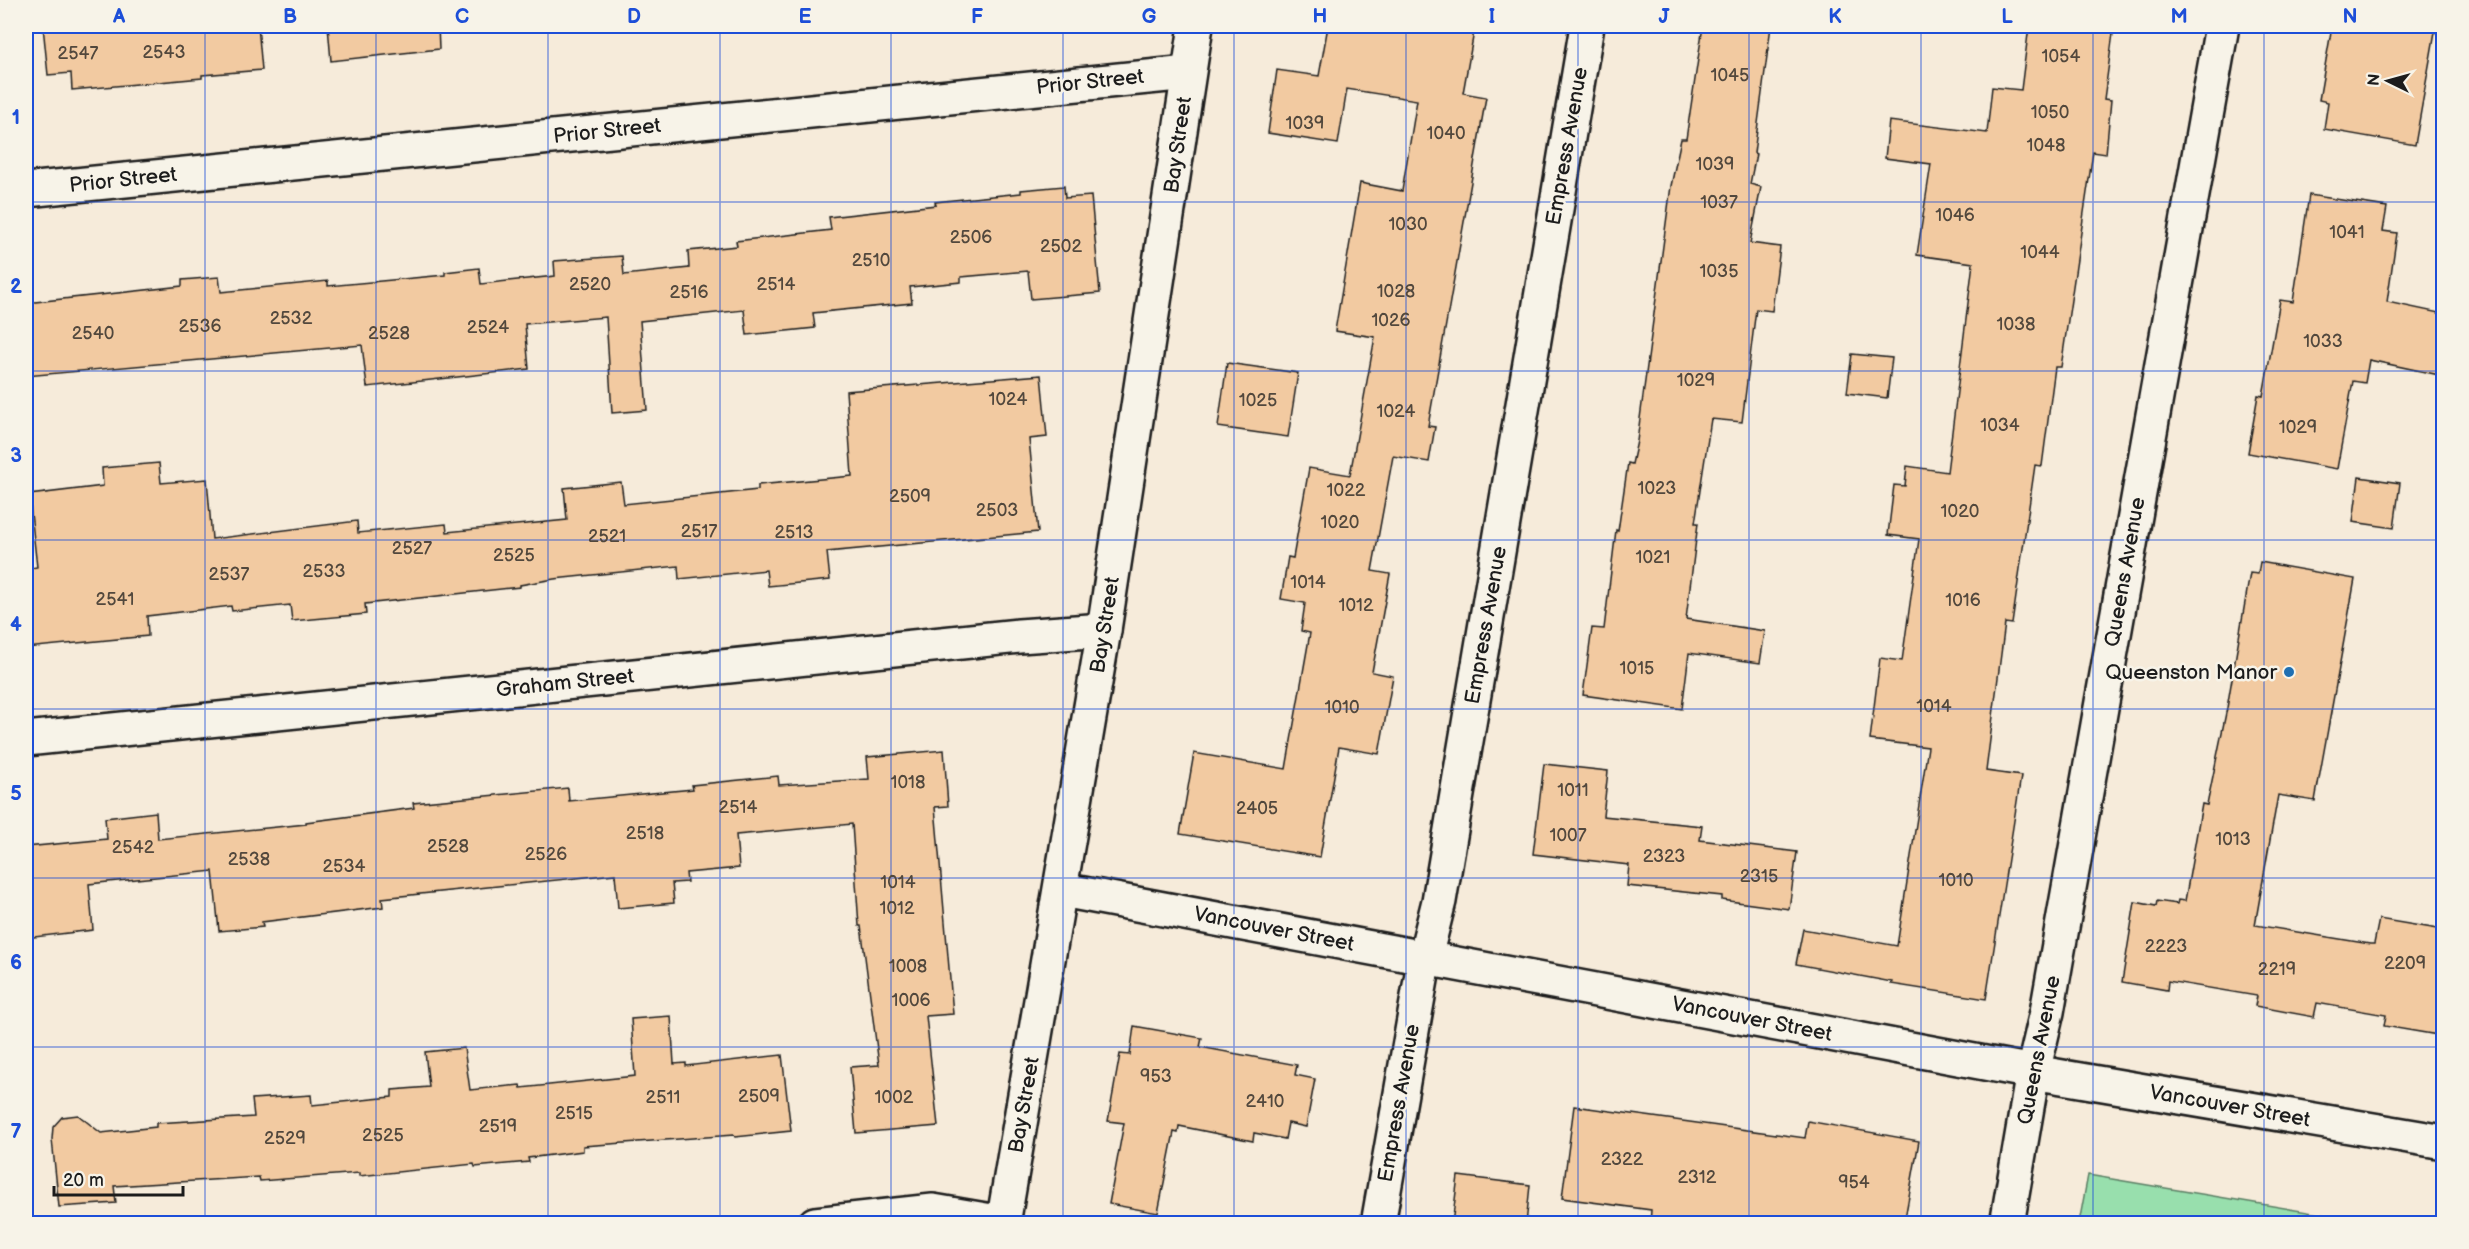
<svg xmlns="http://www.w3.org/2000/svg" width="2469" height="1249" viewBox="0 0 2469 1249" font-family="'Balsamiq Sans',sans-serif">
  <style>
    .green { fill: #98dfad; stroke: #5a7e64; stroke-width: 1.5 }
    .building { fill: #f2caa1; stroke: #1c1c1c; stroke-width: 1.5 }
    .lines { fill: none; stroke-linecap: round; stroke-linejoin: round }
    .street-casing { stroke: #1c1c1c; stroke-width: 38 }
    .secondary-casing { stroke: #1c1c1c; stroke-width: 38 }
    .street { stroke: #f7f3e8; stroke-width: 33 }
    .secondary { stroke: #f7f3e8; stroke-width: 33 }
    .grid { fill: none; stroke: #1d4ed8; stroke-width: 1.5; stroke-opacity: 0.55 }
    .poi-dot { fill: #1f6fb2; stroke: #f7f3e8; stroke-width: 2 }
    .labels { text-anchor: middle; dominant-baseline: central; stroke-width: 5; stroke-linejoin: round; paint-order: stroke }
    .number-label { font-size: 18px; fill: #52483d }
    .street-label { font-size: 21px; fill: #1c1c1c; stroke: #f7f3e8 }
    .poi-label { font-size: 21px; fill: #1c1c1c; stroke: #f7f3e8; text-anchor: end }
    .neatline { fill: none; stroke: #1d4ed8; stroke-width: 2 }
    .grid-label { font-size: 20px; text-anchor: middle; font-weight: bold; fill: #1d4ed8 }
  </style>
  <rect width="100%" height="100%" fill="#f6ebda"/>
  <filter id="ink" filterUnits="userSpaceOnUse"><feTurbulence type="fractalNoise" baseFrequency=".0167" numOctaves="2"/><feDisplacementMap in="SourceGraphic" scale="12" xChannelSelector="R" yChannelSelector="G"/><feConvolveMatrix kernelMatrix="1 2 1 2 8 2 1 2 1" color-interpolation-filters="sRGB"/></filter>
  <g filter="url(#ink)">
    <path class="green" d="M 2088,1175 L 2373,1223 L 2079,1223 Z"/>
    <g class="building">
      <path d="M 43,26 L 258,26 L 262,70 L 202,75 L 202,78 L 72,90 L 71,73 L 48,75 Z"/>
      <path d="M 328,26 L 438,26 L 439,49 L 331,61 Z"/>
      <path d="M 1328,26 L 1475,26 L 1463,93 L 1486,97 L 1428,426 L 1435,427 L 1429,462 L 1393,456 L 1372,571 L 1390,574 L 1372,672 L 1393,676 L 1379,754 L 1339,747 L 1320,857 L 1180,834 L 1194,753 L 1286,769 L 1310,633 L 1301,631 L 1305,603 L 1281,599 L 1288,557 L 1293,558 L 1309,468 L 1350,475 L 1375,337 L 1335,331 L 1360,183 L 1402,191 L 1417,100 L 1347,89 L 1338,144 L 1268,133 L 1277,70 L 1319,76 Z"/>
      <path d="M 1703,26 L 1771,26 L 1754,153 L 1756,154 L 1750,184 L 1761,187 L 1750,243 L 1780,247 L 1772,311 L 1756,309 L 1742,422 L 1711,419 L 1695,523 L 1698,523 L 1686,619 L 1765,631 L 1760,663 L 1689,653 L 1682,709 L 1583,695 L 1592,628 L 1604,629 L 1616,530 L 1618,531 L 1628,463 L 1632,464 L 1637,441 L 1671,186 L 1681,139 L 1686,139 Z"/>
      <path d="M 2029,26 L 2114,26 L 2104,99 L 2111,100 L 2106,154 L 2093,152 L 2061,367 L 2055,367 L 2042,466 L 2035,465 L 2012,624 L 2005,623 L 1986,771 L 2021,776 L 1986,999 L 1891,984 L 1892,982 L 1796,964 L 1803,929 L 1897,946 L 1928,747 L 1870,740 L 1880,658 L 1902,661 L 1919,539 L 1888,535 L 1894,485 L 1905,486 L 1907,466 L 1947,472 L 1973,263 L 1917,255 L 1931,164 L 1885,158 L 1889,121 L 1987,133 L 1992,87 L 2021,90 Z"/>
      <path d="M 2332,26 L 2436,26 L 2415,145 L 2324,129 L 2328,102 L 2319,100 Z"/>
      <path d="M 1064,186 L 1065,198 L 1091,196 L 1100,293 L 1031,299 L 1028,271 L 961,277 L 961,282 L 910,287 L 912,303 L 813,313 L 815,328 L 747,335 L 744,310 L 640,321 L 647,410 L 612,413 L 606,317 L 525,324 L 529,369 L 422,381 L 367,387 L 362,345 L 26,376 L 26,303 L 182,286 L 182,280 L 219,277 L 221,292 L 328,281 L 328,286 L 445,275 L 445,272 L 479,268 L 481,284 L 555,276 L 554,261 L 622,256 L 624,275 L 689,268 L 688,251 L 737,246 L 736,241 L 831,230 L 829,217 L 936,205 L 935,202 L 1021,193 L 1021,190 Z"/>
      <path d="M 2309,195 L 2387,207 L 2383,231 L 2397,233 L 2387,302 L 2444,314 L 2444,376 L 2369,360 L 2365,383 L 2353,381 L 2337,469 L 2248,453 L 2258,395 L 2263,396 L 2280,300 L 2293,302 Z"/>
      <path d="M 1852,354 L 1892,358 L 1887,398 L 1847,393 Z"/>
      <path d="M 1227,363 L 1298,373 L 1288,437 L 1218,427 Z"/>
      <path d="M 1041,375 L 1047,437 L 1029,439 L 1038,532 L 827,552 L 830,580 L 768,586 L 766,570 L 679,579 L 678,566 L 554,579 L 520,585 L 520,587 L 365,604 L 366,614 L 292,621 L 290,605 L 232,611 L 231,606 L 147,616 L 148,636 L 26,648 L 26,569 L 37,567 L 29,495 L 103,486 L 102,468 L 159,463 L 161,483 L 207,479 L 212,539 L 357,521 L 358,533 L 446,524 L 447,532 L 567,520 L 564,488 L 621,482 L 624,504 L 758,490 L 758,485 L 852,476 L 846,391 Z"/>
      <path d="M 2359,477 L 2400,483 L 2394,528 L 2353,522 Z"/>
      <path d="M 2260,562 L 2355,579 L 2315,801 L 2278,795 L 2255,925 L 2370,944 L 2374,944 L 2379,919 L 2444,930 L 2444,1036 L 2384,1026 L 2386,1015 L 2317,1003 L 2314,1017 L 2255,1006 L 2257,996 L 2168,981 L 2167,990 L 2122,982 L 2135,902 L 2156,906 L 2157,901 L 2177,904 L 2178,900 L 2185,901 L 2202,804 L 2207,805 L 2227,708 L 2250,573 L 2258,574 Z"/>
      <path d="M 944,750 L 948,806 L 935,807 L 953,1014 L 926,1016 L 938,1126 L 856,1133 L 850,1067 L 879,1065 L 861,926 L 859,926 L 852,824 L 736,835 L 739,868 L 686,873 L 687,882 L 672,883 L 674,903 L 618,908 L 615,874 L 382,898 L 383,907 L 262,922 L 263,927 L 219,931 L 213,871 L 89,884 L 93,930 L 26,938 L 26,847 L 107,839 L 105,818 L 156,812 L 158,839 L 306,824 L 306,822 L 414,808 L 413,803 L 568,788 L 569,801 L 693,789 L 692,785 L 778,776 L 779,785 L 869,779 L 867,757 Z"/>
      <path d="M 1544,764 L 1608,771 L 1603,816 L 1702,826 L 1700,840 L 1797,852 L 1789,909 L 1722,900 L 1722,896 L 1627,886 L 1629,865 L 1533,854 Z"/>
      <path d="M 671,1016 L 674,1064 L 686,1063 L 686,1066 L 782,1055 L 791,1131 L 735,1137 L 734,1135 L 583,1146 L 583,1151 L 528,1158 L 529,1162 L 475,1167 L 474,1164 L 359,1176 L 359,1173 L 260,1181 L 259,1177 L 114,1186 L 116,1203 L 59,1207 L 52,1139 L 53,1127 L 62,1117 L 78,1115 L 101,1133 L 156,1127 L 156,1123 L 254,1117 L 252,1099 L 311,1095 L 312,1105 L 392,1097 L 392,1090 L 429,1087 L 425,1052 L 464,1048 L 470,1090 L 520,1085 L 521,1088 L 635,1076 L 631,1019 Z"/>
      <path d="M 1134,1026 L 1202,1038 L 1200,1047 L 1297,1065 L 1295,1075 L 1315,1079 L 1306,1127 L 1288,1123 L 1285,1139 L 1254,1133 L 1253,1141 L 1179,1126 L 1178,1133 L 1174,1132 L 1158,1213 L 1109,1204 L 1124,1123 L 1108,1121 L 1120,1054 L 1130,1055 Z"/>
      <path d="M 1574,1106 L 1805,1138 L 1808,1121 L 1919,1141 L 1904,1224 L 1650,1224 L 1651,1210 L 1562,1198 Z"/>
      <path d="M 1458,1176 L 1530,1185 L 1526,1224 L 1452,1224 Z"/>
    </g>
    <g class="lines">
      <defs>
        <g id="street">
          <path d="M 26,190 L 1188,73"/>
          <path d="M 26,739 L 1019,636 L 1104,630"/>
          <path d="M 1062,890 L 2033,1072 L 2444,1142"/>
          <path d="M 815,1224 L 933,1211 L 1003,1223"/>
          <path d="M 1378,1224 L 1425,957 L 1439,901 L 1587,26"/>
          <path d="M 2007,1224 L 2033,1072 L 2047,1012 L 2222,26"/>
        </g>
        <path id="secondary" d="M 1003,1224 L 1104,630 L 1196,26"/>
      </defs>
      <use href="#street" class="street-casing"/>
      <use href="#secondary" class="secondary-casing"/>
      <use href="#street" class="street"/>
      <use href="#secondary" class="secondary"/>
    </g>
  </g>
  <path class="grid" d="M 205,26 L 205,1224M 376,26 L 376,1224M 548,26 L 548,1224M 720,26 L 720,1224M 891,26 L 891,1224M 1063,26 L 1063,1224M 1234,26 L 1234,1224M 1406,26 L 1406,1224M 1578,26 L 1578,1224M 1749,26 L 1749,1224M 1921,26 L 1921,1224M 2093,26 L 2093,1224M 2264,26 L 2264,1224M 26,202 L 2444,202M 26,371 L 2444,371M 26,540 L 2444,540M 26,709 L 2444,709M 26,878 L 2444,878M 26,1047 L 2444,1047"/>
  <circle class="poi-dot" cx="2289" cy="672" r="6"/>
  <g class="labels">
    <g class="number-label">
      <text x="164" y="52">2543</text>
      <text x="78" y="53">2547</text>
      <text x="2061" y="56">1054</text>
      <text x="1730" y="75">1045</text>
      <text x="2050" y="112">1050</text>
      <text x="1305" y="123">1039</text>
      <text x="1446" y="133">1040</text>
      <text x="2046" y="145">1048</text>
      <text x="1715" y="164">1039</text>
      <text x="1719" y="202">1037</text>
      <text x="1955" y="215">1046</text>
      <text x="1408" y="224">1030</text>
      <text x="2347" y="232">1041</text>
      <text x="971" y="237">2506</text>
      <text x="1061" y="246">2502</text>
      <text x="2040" y="252">1044</text>
      <text x="871" y="260">2510</text>
      <text x="1719" y="271">1035</text>
      <text x="590" y="284">2520</text>
      <text x="776" y="284">2514</text>
      <text x="1396" y="291">1028</text>
      <text x="689" y="292">2516</text>
      <text x="291" y="318">2532</text>
      <text x="1391" y="320">1026</text>
      <text x="2016" y="324">1038</text>
      <text x="200" y="326">2536</text>
      <text x="488" y="327">2524</text>
      <text x="93" y="333">2540</text>
      <text x="389" y="333">2528</text>
      <text x="2323" y="341">1033</text>
      <text x="1696" y="380">1029</text>
      <text x="1008" y="399">1024</text>
      <text x="1258" y="400">1025</text>
      <text x="1396" y="411">1024</text>
      <text x="2000" y="425">1034</text>
      <text x="2298" y="427">1029</text>
      <text x="1657" y="488">1023</text>
      <text x="1346" y="490">1022</text>
      <text x="910" y="496">2509</text>
      <text x="997" y="510">2503</text>
      <text x="1960" y="511">1020</text>
      <text x="1340" y="522">1020</text>
      <text x="699" y="531">2517</text>
      <text x="794" y="532">2513</text>
      <text x="607" y="536">2521</text>
      <text x="412" y="548">2527</text>
      <text x="514" y="555">2525</text>
      <text x="1653" y="557">1021</text>
      <text x="324" y="571">2533</text>
      <text x="229" y="574">2537</text>
      <text x="1308" y="582">1014</text>
      <text x="115" y="599">2541</text>
      <text x="1963" y="600">1016</text>
      <text x="1356" y="605">1012</text>
      <text x="1637" y="668">1015</text>
      <text x="1934" y="706">1014</text>
      <text x="1342" y="707">1010</text>
      <text x="908" y="782">1018</text>
      <text x="1573" y="790">1011</text>
      <text x="738" y="807">2514</text>
      <text x="1257" y="808">2405</text>
      <text x="645" y="833">2518</text>
      <text x="1568" y="835">1007</text>
      <text x="2233" y="839">1013</text>
      <text x="448" y="846">2528</text>
      <text x="133" y="847">2542</text>
      <text x="546" y="854">2526</text>
      <text x="1664" y="856">2323</text>
      <text x="249" y="859">2538</text>
      <text x="344" y="866">2534</text>
      <text x="1759" y="876">2315</text>
      <text x="1956" y="880">1010</text>
      <text x="898" y="882">1014</text>
      <text x="897" y="908">1012</text>
      <text x="2166" y="946">2223</text>
      <text x="2405" y="963">2209</text>
      <text x="908" y="966">1008</text>
      <text x="2277" y="969">2219</text>
      <text x="911" y="1000">1006</text>
      <text x="1156" y="1076">953</text>
      <text x="759" y="1096">2509</text>
      <text x="663" y="1097">2511</text>
      <text x="894" y="1097">1002</text>
      <text x="1265" y="1101">2410</text>
      <text x="574" y="1113">2515</text>
      <text x="498" y="1126">2519</text>
      <text x="383" y="1135">2525</text>
      <text x="285" y="1138">2529</text>
      <text x="1622" y="1159">2322</text>
      <text x="1697" y="1177">2312</text>
      <text x="1854" y="1182">954</text>
    </g>
    <g class="street-label">
      <text transform="translate(1090 82) rotate(-6)">Prior Street</text>
      <text transform="translate(607 131) rotate(-6)">Prior Street</text>
      <text transform="translate(1178 145) rotate(-82)">Bay Street</text>
      <text transform="translate(1567 146) rotate(-80)">Empress Avenue</text>
      <text transform="translate(123 180) rotate(-6)">Prior Street</text>
      <text transform="translate(2125 572) rotate(-80)">Queens Avenue</text>
      <text transform="translate(1105 625) rotate(-81)">Bay Street</text>
      <text transform="translate(1486 625) rotate(-80)">Empress Avenue</text>
      <text transform="translate(565 683) rotate(-6)">Graham Street</text>
      <text transform="translate(1274 929) rotate(11)">Vancouver Street</text>
      <text transform="translate(1752 1019) rotate(11)">Vancouver Street</text>
      <text transform="translate(2039 1050) rotate(-79)">Queens Avenue</text>
      <text transform="translate(1399 1103) rotate(-80)">Empress Avenue</text>
      <text transform="translate(1024 1105) rotate(-80)">Bay Street</text>
      <text transform="translate(2230 1106) rotate(10)">Vancouver Street</text>
    </g>
    <g class="poi-label">
      <text x="2277" y="672">Queenston Manor</text>
    </g>
  </g>
  <rect width="2469" height="1249" fill="none" stroke="#f7f3e8" stroke-width="66"/>
  <g transform="translate(2388 81) rotate(275)" stroke="#f7f3e8" stroke-width="4.5" paint-order="stroke">
  <path d="M0-4.5L10 22L0 15L-10 22Z" fill="#1c1c1c"/>
  <text y="-9" font-size="16" font-weight="bold" text-anchor="middle" fill="#1c1c1c">N</text>
  </g>
  <path d="M54 1186v9h129v-9" fill="none" stroke="#1c1c1c" stroke-width="3"/>
  <text x="63" y="1186" font-size="18" fill="#1c1c1c" stroke="#f7f3e8" stroke-width="4.5" paint-order="stroke">20 m</text>
  <rect x="33" y="33" width="2403" height="1183" class="neatline"/>
  <g class="grid-label">
    <text x="119" y="23">A</text>
    <text x="290" y="23">B</text>
    <text x="462" y="23">C</text>
    <text x="634" y="23">D</text>
    <text x="805" y="23">E</text>
    <text x="977" y="23">F</text>
    <text x="1149" y="23">G</text>
    <text x="1320" y="23">H</text>
    <text x="1492" y="23">I</text>
    <text x="1664" y="23">J</text>
    <text x="1835" y="23">K</text>
    <text x="2007" y="23">L</text>
    <text x="2179" y="23">M</text>
    <text x="2350" y="23">N</text>
    <text x="16" y="124">1</text>
    <text x="16" y="293">2</text>
    <text x="16" y="462">3</text>
    <text x="16" y="631">4</text>
    <text x="16" y="800">5</text>
    <text x="16" y="969">6</text>
    <text x="16" y="1138">7</text>
  </g>
</svg>
